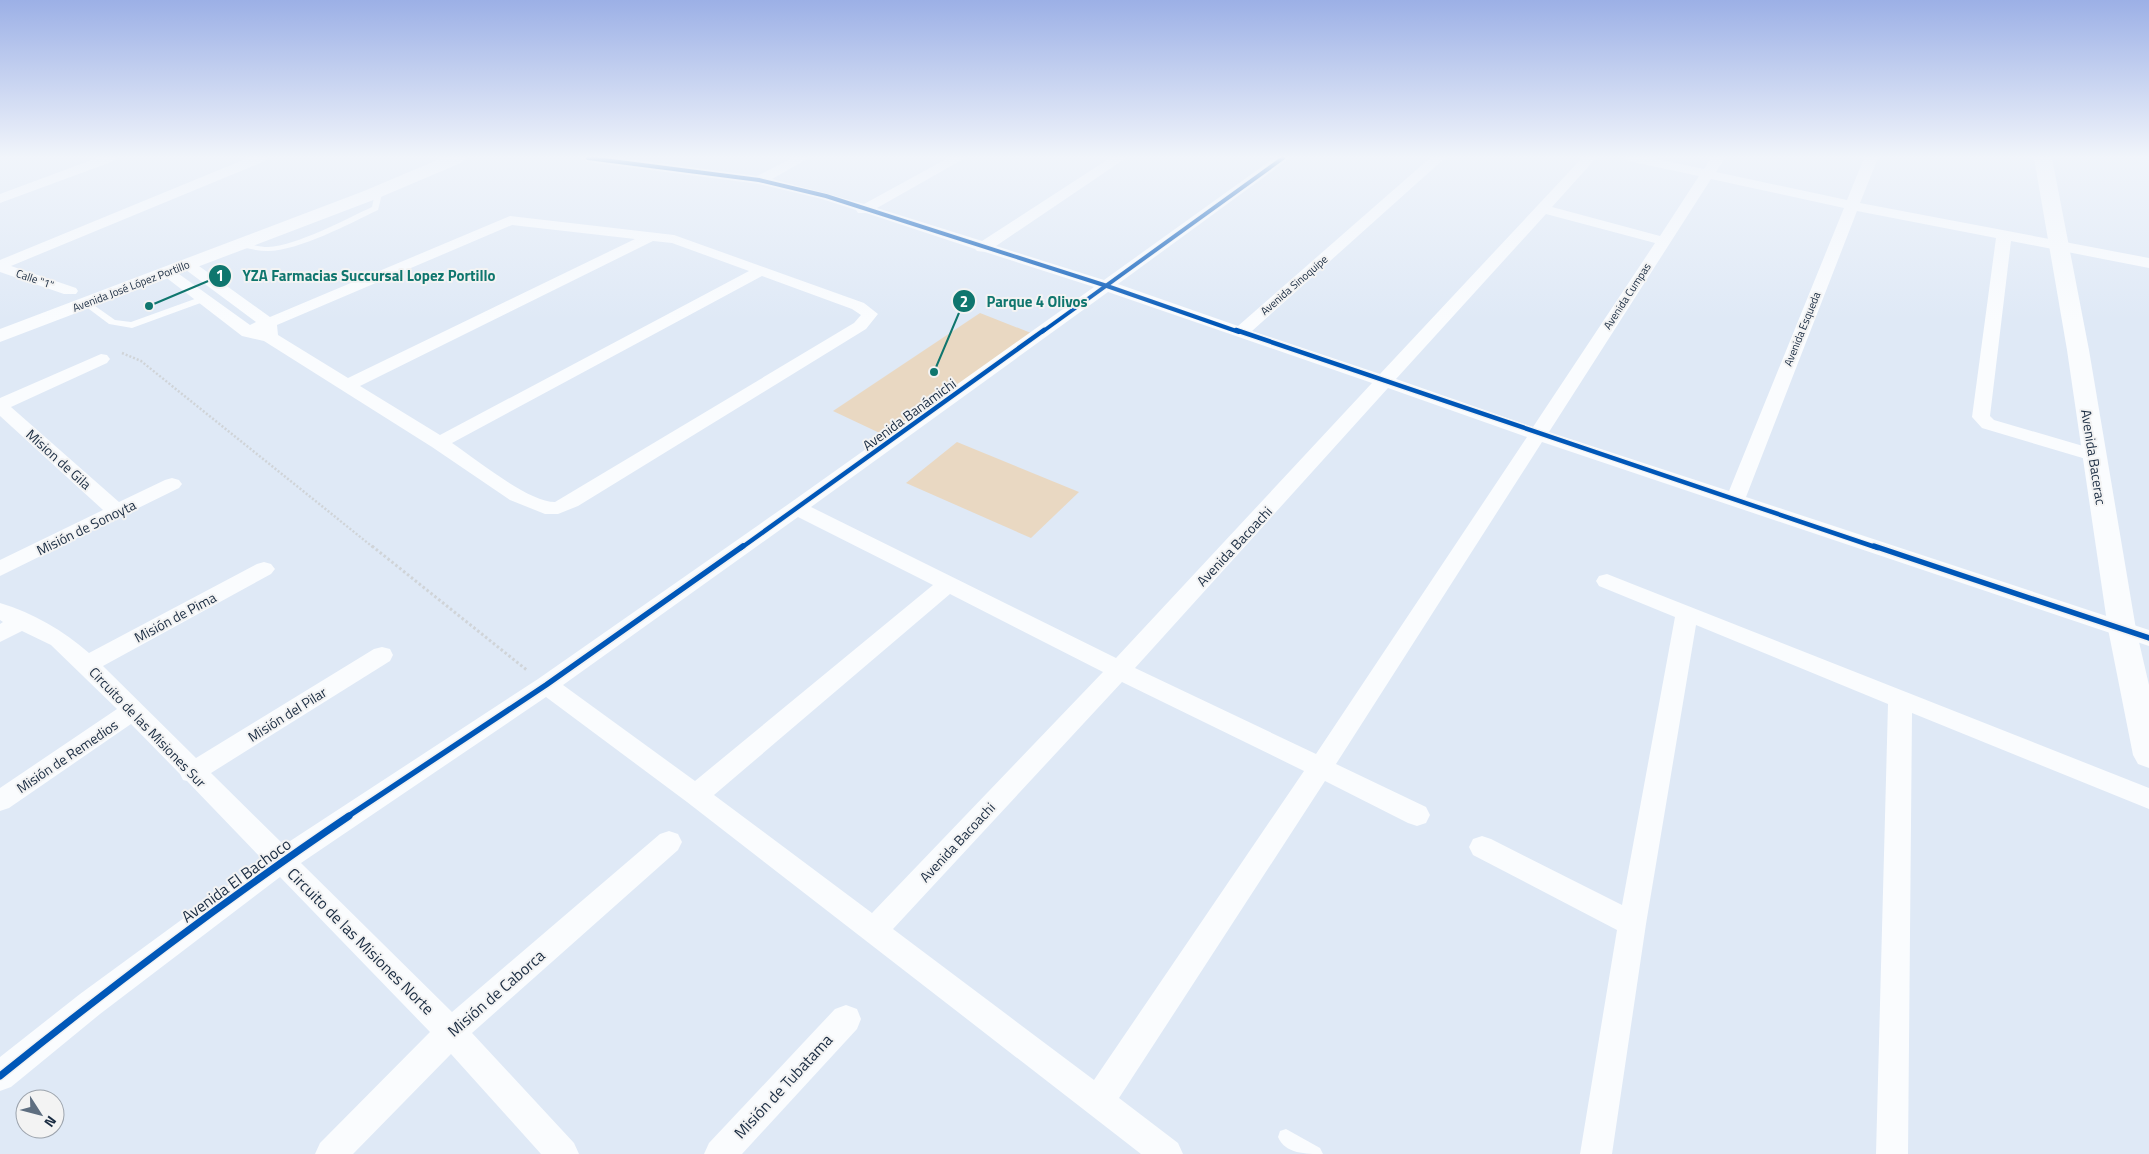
<svg xmlns="http://www.w3.org/2000/svg" width="2149" height="1154" viewBox="0 0 2149 1154" font-family="'Titillium Web',sans-serif">
  <style>
    .green { fill: #e9d8c2 }
    .lines { fill: none; stroke-linecap: round; stroke-linejoin: round }
    .path-far1 { stroke: #d0d4d8; stroke-width: 2.5; stroke-dasharray: 2 2; stroke-linecap: butt }
    .path { stroke: #d0d4d8; stroke-width: 3; stroke-dasharray: 2.5 2.5; stroke-linecap: butt }
    .lane { fill: #fafcfe; fill-rule: evenodd }
    .street { fill: #fafcfe; fill-rule: evenodd }
    .secondary { fill: #fafcfe; fill-rule: evenodd }
    .cycleway-far3-casing { stroke: #f3f3f3; stroke-width: 5.5 }
    .cycleway-far2-casing { stroke: #f3f3f3; stroke-width: 7 }
    .cycleway-far1-casing { stroke: #f3f3f3; stroke-width: 9 }
    .cycleway-casing { stroke: #f3f3f3; stroke-width: 10 }
    .cycleway-far3 { stroke: #0057b8; stroke-width: 4 }
    .cycleway-far2 { stroke: #0057b8; stroke-width: 4.5 }
    .cycleway-far1 { stroke: #0057b8; stroke-width: 5.5 }
    .cycleway { stroke: #0057b8; stroke-width: 7 }
    .labels { text-anchor: middle; dominant-baseline: central; stroke-width: 4; stroke-linejoin: round; paint-order: stroke }
    .far-street-label { font-size: 11px; fill: #192b41; stroke: #f3f3f3 }
    .street-label { font-size: 14px; fill: #192b41; stroke: #f3f3f3 }
    .near-street-label { font-size: 16px; fill: #192b41; stroke: #f3f3f3 }
    .leader { fill: none; stroke: #0f766e; stroke-width: 2 }
    .callout-dot { fill: #0f766e; stroke: #f3f3f3; stroke-width: 2 }
    .mark-label { font-size: 15px; text-anchor: middle; font-weight: bold; fill: #fff }
    .callout-label { font-size: 15px; text-anchor: middle; font-weight: bold; fill: #0f766e; stroke: #f3f3f3; stroke-width: 4; stroke-linejoin: round; paint-order: stroke }
  </style>
  <rect width="100%" height="100%" fill="#dfe9f6"/>
  <g class="green">
    <path d="M 980,313 L 1031,333 L 886,436 L 833,411 Z"/>
    <path d="M 957,442 L 1079,492 L 1031,538 L 906,483 Z"/>
  </g>
  <g class="lines">
    <path class="path-far1" d="M 122,353 L 141,361 L 374,548"/>
    <path class="path" d="M 372,546 L 528,671"/>
    <g class="lane">
      <path d="M 376,188 L 383,190 L 378,210 C 351,223 298,251 268,251 C 259,251 250,249 241,247 L 237,245 L 241,243 C 250,244 260,247 268,247 C 296,246 346,219 372,207 Z"/>
      <path d="M 203,296 L 207,299 L 206,301 L 132,328 L 109,324 L 81,303 L 82,301 L 88,301 L 115,320 L 131,322 Z"/>
      <path d="M 1286,1129 L 1320,1148 L 1323,1154 C 1306,1154 1285,1154 1278,1137 L 1280,1131 Z"/>
    </g>
    <g class="street">
      <path d="M 97,158 L 116,158 L 114,161 L 0,203 L 0,194 Z"/>
      <path d="M 248,158 L 267,158 L 265,161 L 11,266 L 76,288 L 78,291 L 76,294 L 64,294 L 0,272 L 0,260 Z"/>
      <path d="M 581,158 L 620,158 L 757,176 L 792,158 L 809,158 L 772,179 L 864,204 L 948,158 L 965,158 L 877,208 L 982,241 L 1110,158 L 1126,158 L 996,246 L 1104,280 L 1274,158 L 1290,158 L 1118,284 L 1238,326 L 1430,158 L 1445,158 L 1252,331 L 1380,374 L 1582,158 L 1596,158 L 1552,207 L 1660,236 L 1699,176 L 1628,161 L 1626,158 L 1652,158 L 1704,169 L 1711,158 L 1725,158 L 1716,172 L 1847,200 L 1864,158 L 1878,158 L 1860,203 L 2149,258 L 2149,268 L 2011,241 L 1990,416 L 1994,420 L 2100,451 L 2102,455 L 2100,459 L 2086,459 L 1982,428 L 1972,417 L 1996,238 L 1857,211 L 1746,497 L 2149,630 L 2149,646 L 1542,442 L 1336,764 L 1426,807 L 1430,815 L 1426,823 L 1417,826 L 1408,823 L 1325,781 L 1119,1098 L 1178,1143 L 1183,1154 L 1141,1154 L 687,802 L 546,697 L 301,863 L 452,1012 L 660,834 L 669,831 L 678,834 L 682,842 L 678,850 L 472,1033 L 574,1143 L 579,1154 L 541,1154 L 451,1054 L 353,1154 L 315,1154 L 320,1143 L 430,1032 L 280,877 L 100,1014 L 11,1087 L 0,1091 L 0,1057 L 80,994 L 263,860 L 187,781 L 183,780 L 180,774 L 131,724 L 9,808 L 0,811 L 0,788 L 117,709 L 51,645 L 22,631 L 0,642 L 0,624 L 3,622 L 0,620 L 0,603 C 33,613 63,630 89,653 L 257,564 L 264,562 L 271,564 L 275,569 L 271,574 L 103,666 L 196,758 L 374,649 L 382,647 L 390,649 L 393,655 L 390,661 L 211,773 L 284,845 L 538,679 L 790,503 L 1094,287 L 985,252 L 977,251 L 975,249 L 866,213 L 858,213 L 856,210 L 822,199 L 759,184 L 588,162 ZM 1711,179 L 1844,208 L 1729,491 L 1549,432 ZM 1546,214 L 1655,243 L 1533,427 L 1396,379 ZM 1108,292 L 1372,383 L 1116,658 L 811,507 ZM 1388,388 L 1527,437 L 1316,754 L 1135,668 ZM 798,517 L 933,585 L 695,781 L 563,685 ZM 950,594 L 1103,672 L 872,913 L 714,795 ZM 1122,682 L 1304,771 L 1094,1080 L 893,929 Z"/>
      <path d="M 510,216 L 674,235 L 864,303 L 878,314 L 866,329 L 578,506 L 558,514 L 545,514 L 510,500 L 432,447 L 264,341 L 242,336 L 159,272 L 162,269 L 172,269 L 250,325 L 256,322 L 182,267 L 179,264 L 182,261 L 192,261 L 270,317 ZM 512,225 L 635,239 L 348,378 L 278,335 L 277,325 ZM 653,241 L 672,243 L 749,271 L 440,435 L 360,386 ZM 762,276 L 852,309 L 861,315 L 854,323 L 555,502 C 528,502 476,459 452,443 Z"/>
      <path d="M 101,354 L 107,355 L 110,359 L 107,363 L 11,407 L 119,502 L 165,480 L 172,478 L 179,480 L 182,484 L 179,488 L 0,576 L 0,560 L 103,510 L 0,416 L 0,398 Z"/>
      <path d="M 1607,574 L 2149,788 L 2149,809 L 1912,713 L 1908,1154 L 1876,1154 L 1888,704 L 1696,625 L 1646,924 L 1612,1154 L 1580,1154 L 1617,930 L 1473,855 L 1469,847 L 1473,839 L 1482,836 L 1491,839 L 1622,905 L 1675,617 L 1599,586 L 1596,581 L 1599,576 Z"/>
      <path d="M 846,1005 L 857,1009 L 861,1019 L 857,1029 L 742,1154 L 704,1154 L 709,1143 L 835,1009 Z"/>
    </g>
    <g class="secondary">
      <path d="M 442,158 L 465,158 L 463,162 L 376,199 L 0,342 L 0,329 L 364,191 Z"/>
      <path d="M 2034,158 L 2052,158 L 2089,350 L 2136,629 L 2149,685 L 2149,768 L 2138,764 L 2133,755 L 2108,629 L 2067,350 Z"/>
    </g>
    <defs>
      <g id="cycleway-far3">
        <path d="M 588,158 L 759,180 L 826,196 L 1107,286 L 1239,332"/>
        <path d="M 1042,332 L 1283,158"/>
      </g>
      <g id="cycleway-far2">
        <path d="M 1236,330 L 1878,548"/>
        <path d="M 741,548 L 1044,330"/>
      </g>
      <g id="cycleway-far1">
        <path d="M 1874,546 L 2149,638"/>
        <path d="M 347,817 L 546,685 L 743,546"/>
      </g>
      <path id="cycleway" d="M 0,1076 C 113,985 229,897 349,816"/>
    </defs>
    <use href="#cycleway-far3" class="cycleway-far3-casing"/>
    <use href="#cycleway-far2" class="cycleway-far2-casing"/>
    <use href="#cycleway-far1" class="cycleway-far1-casing"/>
    <use href="#cycleway" class="cycleway-casing"/>
    <use href="#cycleway-far3" class="cycleway-far3"/>
    <use href="#cycleway-far2" class="cycleway-far2"/>
    <use href="#cycleway-far1" class="cycleway-far1"/>
    <use href="#cycleway" class="cycleway"/>
  </g>
  <linearGradient id="sky" x2="0" y2="1"><stop stop-color="#9cb0e6"/><stop offset="0.49" stop-color="#f1f5fb"/><stop offset="1" stop-color="#f1f5fb" stop-opacity="0"/></linearGradient>
  <rect width="2149" height="320" fill="url(#sky)"/>
  <g class="labels">
    <g class="far-street-label">
      <text transform="translate(35 279) rotate(19)">Calle "1"</text>
      <text transform="translate(1294 285) rotate(-41)">Avenida Sinoquipe</text>
      <text transform="translate(131 286) rotate(-21)">Avenida José López Portillo</text>
      <text transform="translate(1627 296) rotate(-57)">Avenida Cumpas</text>
      <text transform="translate(1802 329) rotate(-68)">Avenida Esqueda</text>
    </g>
    <g class="street-label">
      <text transform="translate(909 414) rotate(-36)">Avenida Banámichi</text>
      <text transform="translate(2094 457) rotate(81)">Avenida Bacerac</text>
      <text transform="translate(59 459) rotate(42)">Mision de Gila</text>
      <text transform="translate(86 527) rotate(-26)">Misión de Sonoyta</text>
      <text transform="translate(1234 546) rotate(-47)">Avenida Bacoachi</text>
      <text transform="translate(175 617) rotate(-28)">Misión de Pima</text>
      <text transform="translate(287 714) rotate(-32)">Misión del Pilar</text>
      <text transform="translate(148 727) rotate(46)">Circuito de las Misiones Sur</text>
      <text transform="translate(67 756) rotate(-34)">Misión de Remedios</text>
      <text transform="translate(957 842) rotate(-47)">Avenida Bacoachi</text>
    </g>
    <g class="near-street-label">
      <text transform="translate(236 880) rotate(-36)">Avenida El Bachoco</text>
      <text transform="translate(361 941) rotate(45)">Circuito de las Misiones Norte</text>
      <text transform="translate(496 993) rotate(-41)">Misión de Caborca</text>
      <text transform="translate(783 1086) rotate(-47)">Misión de Tubatama</text>
    </g>
  </g>
  <path class="leader" d="M149 306L220 276M934 372L964 301"/>
  <g class="callout-dot">
    <circle cx="149" cy="306" r="5"/>
    <circle cx="934" cy="372" r="5"/>
    <circle cx="220" cy="276" r="12"/>
    <circle cx="964" cy="301" r="12"/>
  </g>
  <g class="mark-label">
    <text x="220" y="281">1</text>
    <text x="964" y="307">2</text>
  </g>
  <g class="callout-label">
    <text x="369" y="281">YZA Farmacias Succursal Lopez Portillo</text>
    <text x="1037" y="307">Parque 4 Olivos</text>
  </g>
  <g transform="translate(40 1114) rotate(126)"><circle r="24" fill="#f3f3f3" stroke="#9ca3ac"/>
  <path d="M0-4L9 19L0 12L-9 19Z" fill="#5e6e80"/>
  <text y="-8" font-size="14" font-weight="bold" text-anchor="middle" fill="#192b41">N</text>
  </g>
</svg>
